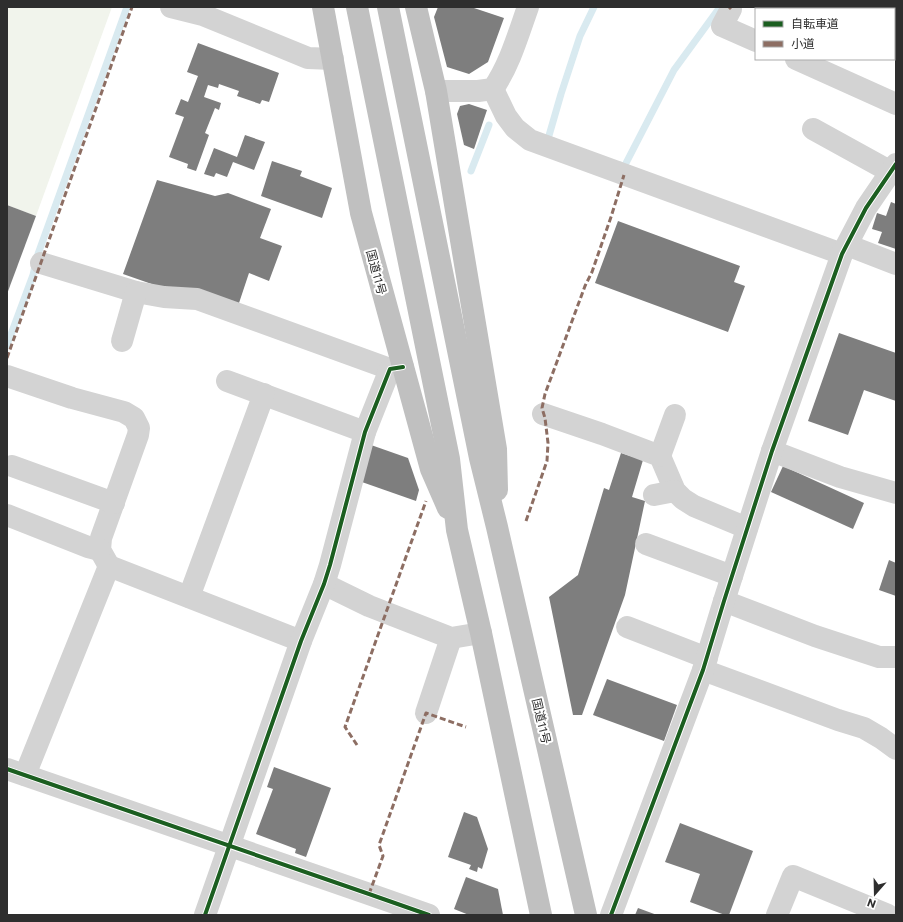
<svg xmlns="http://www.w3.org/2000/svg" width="903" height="922" viewBox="0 0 903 922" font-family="Commissioner,'Noto Sans JP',sans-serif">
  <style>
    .green { fill: #f1f4ec }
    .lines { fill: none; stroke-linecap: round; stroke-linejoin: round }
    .stream { stroke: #d9eaf0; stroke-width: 7 }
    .building { fill: #7e7e7e }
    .street { stroke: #d3d3d3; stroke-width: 22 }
    .highway { stroke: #c0c0c0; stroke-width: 22 }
    .quiet { stroke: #8d6e63; stroke-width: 3; stroke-dasharray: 6 3; stroke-linecap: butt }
    .cycleway-casing { stroke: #fff; stroke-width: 6 }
    .cycleway { stroke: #1b5e20; stroke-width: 4 }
    .labels { text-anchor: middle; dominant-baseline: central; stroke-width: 4; stroke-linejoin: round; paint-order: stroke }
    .street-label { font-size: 12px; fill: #2e2e2e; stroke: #fff }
  </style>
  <rect width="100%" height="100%" fill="#fff"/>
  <path class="green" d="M 7,7 L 112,7 L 36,216 L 7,205 Z"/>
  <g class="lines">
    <g class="stream">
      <path d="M 848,7 L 852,8 L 852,7"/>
      <path d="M 554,141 L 548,139 L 561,94 L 580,36 L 594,7"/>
      <path d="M 620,165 L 624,167 L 674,70 L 720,7"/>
      <path d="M 471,171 L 489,125"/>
      <path d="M 7,345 L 33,275 L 38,254 L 127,7"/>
    </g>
  </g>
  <g class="building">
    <path d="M 438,7 L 474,7 L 474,8 L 504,18 L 488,62 L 469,74 L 447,67 L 434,17 Z"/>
    <path d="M 198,43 L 279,73 L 269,102 L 262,100 L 260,104 L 237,96 L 239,91 L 219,84 L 218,88 L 208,85 L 204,97 L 221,103 L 219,110 L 215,108 L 205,133 L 209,135 L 196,171 L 187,168 L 188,164 L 169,157 L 184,117 L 175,114 L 181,99 L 188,102 L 198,76 L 187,72 Z"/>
    <path d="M 469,104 L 487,110 L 474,149 L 464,145 L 457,114 L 460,106 Z"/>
    <path d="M 245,135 L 265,142 L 254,170 L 233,162 L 227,177 L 216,173 L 214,177 L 204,174 L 214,148 L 237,157 Z"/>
    <path d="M 272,161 L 302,171 L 300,176 L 332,188 L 322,218 L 261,196 Z"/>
    <path d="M 157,180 L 215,196 L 228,193 L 271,209 L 260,238 L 282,246 L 269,281 L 249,273 L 239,303 L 166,289 L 123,274 Z"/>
    <path d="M 891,202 L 896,204 L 896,249 L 878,243 L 882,232 L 872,229 L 877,213 L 886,216 Z"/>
    <path d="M 7,205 L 36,216 L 7,294 Z"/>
    <path d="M 618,221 L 740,266 L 734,282 L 745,286 L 728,332 L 595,283 Z"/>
    <path d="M 839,333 L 896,353 L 896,401 L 864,390 L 848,435 L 808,421 Z"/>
    <path d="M 371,445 L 408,458 L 419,490 L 416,501 L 359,481 Z"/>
    <path d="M 621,453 L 643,460 L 632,497 L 645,501 L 625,595 L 582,715 L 573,715 L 549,597 L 578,575 L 604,488 L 609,490 Z"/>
    <path d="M 783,466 L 864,503 L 853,529 L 771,492 Z"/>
    <path d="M 889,560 L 896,563 L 896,596 L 879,590 Z"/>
    <path d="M 607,679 L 677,705 L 664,741 L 593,715 Z"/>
    <path d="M 274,767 L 331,788 L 306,857 L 295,853 L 296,849 L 256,834 L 273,789 L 267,787 Z"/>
    <path d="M 464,812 L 477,817 L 488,849 L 482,869 L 478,867 L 477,872 L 469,869 L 471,865 L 448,857 Z"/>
    <path d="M 680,823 L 753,851 L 729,915 L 725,915 L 690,902 L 700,874 L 665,862 Z"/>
    <path d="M 466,877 L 498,889 L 503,915 L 469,915 L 454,909 Z"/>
    <path d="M 638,908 L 657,915 L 635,915 Z"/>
  </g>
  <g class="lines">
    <g class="street">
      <path d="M 171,7 L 203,15 L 308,58 L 333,59"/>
      <path d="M 731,9 L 722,26 L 756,41"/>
      <path d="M 796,59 L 896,104"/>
      <path d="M 493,89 L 506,116 L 515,128 L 530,140 L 842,254"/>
      <path d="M 436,91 L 478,91 L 493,89 C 510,64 518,35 528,7"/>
      <path d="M 813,129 L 891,172"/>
      <path d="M 847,245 L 896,264"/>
      <path d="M 41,263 L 136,292 L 164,297 L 197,299 L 390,369"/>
      <path d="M 122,341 L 136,292"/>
      <path d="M 7,376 L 72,398 L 124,412 L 134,418 L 139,428 L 138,435 L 101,538 L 100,550 L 109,566"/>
      <path d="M 227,381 L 365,432"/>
      <path d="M 543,414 L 602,434 L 660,456 L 675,491 L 683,499 L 694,506 L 747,528"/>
      <path d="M 772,451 L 840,477 L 896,493"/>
      <path d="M 660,456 L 675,415"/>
      <path d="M 12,466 L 114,503"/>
      <path d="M 654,495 L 675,491"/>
      <path d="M 7,515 L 88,547 L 100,550"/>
      <path d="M 646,544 L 732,576"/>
      <path d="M 324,584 L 369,606 L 451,638 L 481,633"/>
      <path d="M 189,597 L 264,394"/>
      <path d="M 724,601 L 815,636 L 879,657 L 896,657"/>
      <path d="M 627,627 L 707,658"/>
      <path d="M 703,670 L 838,720 L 864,728 L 881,738 L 896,749"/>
      <path d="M 426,713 L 451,638"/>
      <path d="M 7,769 L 369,894 L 429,915"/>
      <path d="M 25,775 L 109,566 L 301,641"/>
      <path d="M 205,915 L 301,641 L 324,584 L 330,565 L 365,432 L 390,369 L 403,367"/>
      <path d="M 611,915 L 703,670 L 724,601 L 772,451 L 842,254 L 866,208 L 896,164"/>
      <path d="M 777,915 L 793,876 L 888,915"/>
    </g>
    <g class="highway">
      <path d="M 323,7 L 361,213 L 431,469 L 448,508"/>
      <path d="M 357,7 L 449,459 L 457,530 L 481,633 L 541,915"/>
      <path d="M 388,7 L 480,458 L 497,527 L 586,915"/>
      <path d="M 416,7 L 436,91 L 496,449 L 497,490"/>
    </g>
    <g class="quiet">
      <path d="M 729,7 L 731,9"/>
      <path d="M 829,7 L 836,9"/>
      <path d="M 852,9 L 854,7"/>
      <path d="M 7,358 L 132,7"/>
      <path d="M 526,521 L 547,461 L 548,443 L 545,418 L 542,408 L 545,394 L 585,286 L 592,272 L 611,217 L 624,175"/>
      <path d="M 357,745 L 345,727 L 426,501"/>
      <path d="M 369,894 L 383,856 L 379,845 L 426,713 L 466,727"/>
    </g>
    <defs>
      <g id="cycleway">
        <path d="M 7,769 L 369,894 L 429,915"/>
        <path d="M 205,915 L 301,641 L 324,584 L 330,565 L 365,432 L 390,369 L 403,367"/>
        <path d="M 611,915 L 703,670 L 724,601 L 772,451 L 842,254 L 866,208 L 896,164"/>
      </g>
    </defs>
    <use href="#cycleway" class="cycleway-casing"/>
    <use href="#cycleway" class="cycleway"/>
  </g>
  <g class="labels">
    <g class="street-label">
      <text transform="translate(377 272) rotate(75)">国道11号</text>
      <text transform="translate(542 721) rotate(77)">国道11号</text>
    </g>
  </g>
  <rect width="903" height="922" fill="none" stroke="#2e2e2e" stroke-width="16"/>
  <rect x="755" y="8" width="140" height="52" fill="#ffffff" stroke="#ababab"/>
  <rect x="763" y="21" width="20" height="6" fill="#1b5e20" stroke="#ababab"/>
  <text x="791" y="28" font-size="12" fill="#2e2e2e">自転車道</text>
  <rect x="763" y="41" width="20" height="6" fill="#8d6e63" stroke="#ababab"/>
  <text x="791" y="48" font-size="12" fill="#2e2e2e">小道</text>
  <g transform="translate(875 894) rotate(200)" stroke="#ffffff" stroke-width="3" paint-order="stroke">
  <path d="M0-3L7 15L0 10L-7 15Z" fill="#2e2e2e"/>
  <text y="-6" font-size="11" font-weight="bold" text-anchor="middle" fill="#2e2e2e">N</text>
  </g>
</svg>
